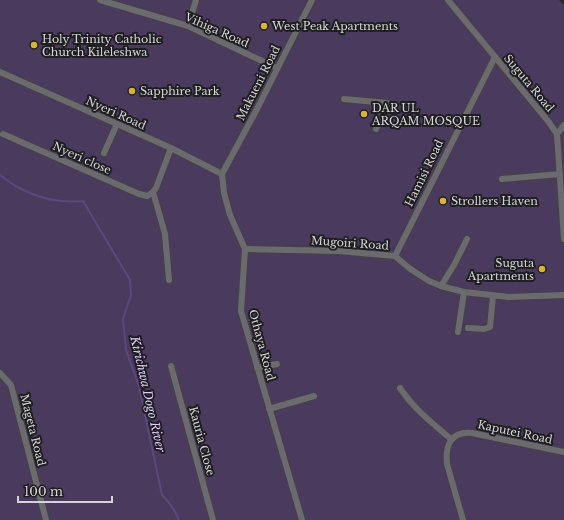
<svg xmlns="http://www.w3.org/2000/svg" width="564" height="520" viewBox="0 0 564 520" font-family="'Libre Baskerville',serif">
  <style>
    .garden { fill: #4a3b5e }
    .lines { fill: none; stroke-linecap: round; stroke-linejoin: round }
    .stream { stroke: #5e477d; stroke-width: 2 }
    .minor-casing { stroke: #454346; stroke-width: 8 }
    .minor { stroke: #6b6a6e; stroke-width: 6 }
    .poi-dot { fill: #d7b434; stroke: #1f1e21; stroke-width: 1.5 }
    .labels { text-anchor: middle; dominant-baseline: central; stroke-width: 4; stroke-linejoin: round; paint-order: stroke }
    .poi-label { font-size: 11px; fill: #d5d4d6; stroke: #1f1e21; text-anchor: start }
    .street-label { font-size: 11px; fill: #d5d4d6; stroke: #1f1e21 }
    .water-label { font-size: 12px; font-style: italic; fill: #decafd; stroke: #1f1e21 }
  </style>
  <rect width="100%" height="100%" fill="#29282b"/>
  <path class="garden" d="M 0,0 L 559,0 L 564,5 L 564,520 L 0,520 Z"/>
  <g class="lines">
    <path class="stream" d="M 0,175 C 23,194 53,204 83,201 L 130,280 L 131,295 L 123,319 L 126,350 L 139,386 L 162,495 C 170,503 175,510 179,520"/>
    <defs>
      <g id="minor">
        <path d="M 100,0 L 188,26 L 277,68"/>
        <path d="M 448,0 L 548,121 L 557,134 L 564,239"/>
        <path d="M 188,26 L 196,0"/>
        <path d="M 0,72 L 171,148 L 222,174"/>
        <path d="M 344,99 L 387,103 L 376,129"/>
        <path d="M 3,134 L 139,194 L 147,196 L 153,192"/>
        <path d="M 557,134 L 564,125"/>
        <path d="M 104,153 L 117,124"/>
        <path d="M 222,174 L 224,193 L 230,215 L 245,249 L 241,311 L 302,520"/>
        <path d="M 222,174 L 257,109 L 312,0"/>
        <path d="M 502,179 L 560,174"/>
        <path d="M 245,249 L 339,251 L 395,256 L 409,268 L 429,281 L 441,286 L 464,292 L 509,297 L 564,295"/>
        <path d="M 395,256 L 495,57"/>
        <path d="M 169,280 L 165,234 L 153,192 L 156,188 L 171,148"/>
        <path d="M 441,286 L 454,265 L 467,239"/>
        <path d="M 468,328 L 484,329 L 490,327 L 493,296"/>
        <path d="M 458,332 L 464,292"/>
        <path d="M 171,366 L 213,520"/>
        <path d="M 257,368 L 277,364"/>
        <path d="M 0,373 L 11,385 L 46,520"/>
        <path d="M 400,388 C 414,409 432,423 451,439"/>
        <path d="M 269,409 L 314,396"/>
        <path d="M 463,520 L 447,464 C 445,445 451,431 472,433 L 564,452"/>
      </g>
    </defs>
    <use href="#minor" class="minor-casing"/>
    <use href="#minor" class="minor"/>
  </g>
  <g class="poi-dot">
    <circle cx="264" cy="26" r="4"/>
    <circle cx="34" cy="45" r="4"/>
    <circle cx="132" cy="91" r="4"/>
    <circle cx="364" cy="114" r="4"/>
    <circle cx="443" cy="201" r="4"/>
    <circle cx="542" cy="269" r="4"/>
  </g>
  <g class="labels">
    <g class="poi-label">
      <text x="272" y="26">West Peak Apartments</text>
      <text x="42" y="39">Holy Trinity Catholic<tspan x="42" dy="13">Church Kileleshwa</tspan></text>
      <text x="140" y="91">Sapphire Park</text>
      <text x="372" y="108">DAR UL<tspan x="372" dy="13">ARQAM MOSQUE</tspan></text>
      <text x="451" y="201">Strollers Haven</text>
      <text x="534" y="263" text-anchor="end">Suguta<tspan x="534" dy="13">Apartments</tspan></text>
    </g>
    <g class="street-label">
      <text transform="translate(217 30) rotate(24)">Vihiga Road</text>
      <text transform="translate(258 83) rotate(-63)">Makueni Road</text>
      <text transform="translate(529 83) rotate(50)">Suguta Road</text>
      <text transform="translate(116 113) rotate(24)">Nyeri Road</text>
      <text transform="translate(82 158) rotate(24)">Nyeri close</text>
      <text transform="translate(424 173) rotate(-64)">Hamisi Road</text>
      <text transform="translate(350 243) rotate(4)">Mugoiri Road</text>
      <text transform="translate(262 345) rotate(75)">Othaya Road</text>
      <text transform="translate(33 430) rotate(76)">Mageta Road</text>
      <text transform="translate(515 432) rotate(12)">Kaputei Road</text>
      <text transform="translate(202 441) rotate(75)">Kauria Close</text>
    </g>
    <g class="water-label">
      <text transform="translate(148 394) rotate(77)">Kirichwa Dogo River</text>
    </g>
  </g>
  <path d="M18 496v6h94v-6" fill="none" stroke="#d5d4d6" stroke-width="2"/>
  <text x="24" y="496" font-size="12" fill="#d5d4d6" stroke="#1f1e21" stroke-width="3" paint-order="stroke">100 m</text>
</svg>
